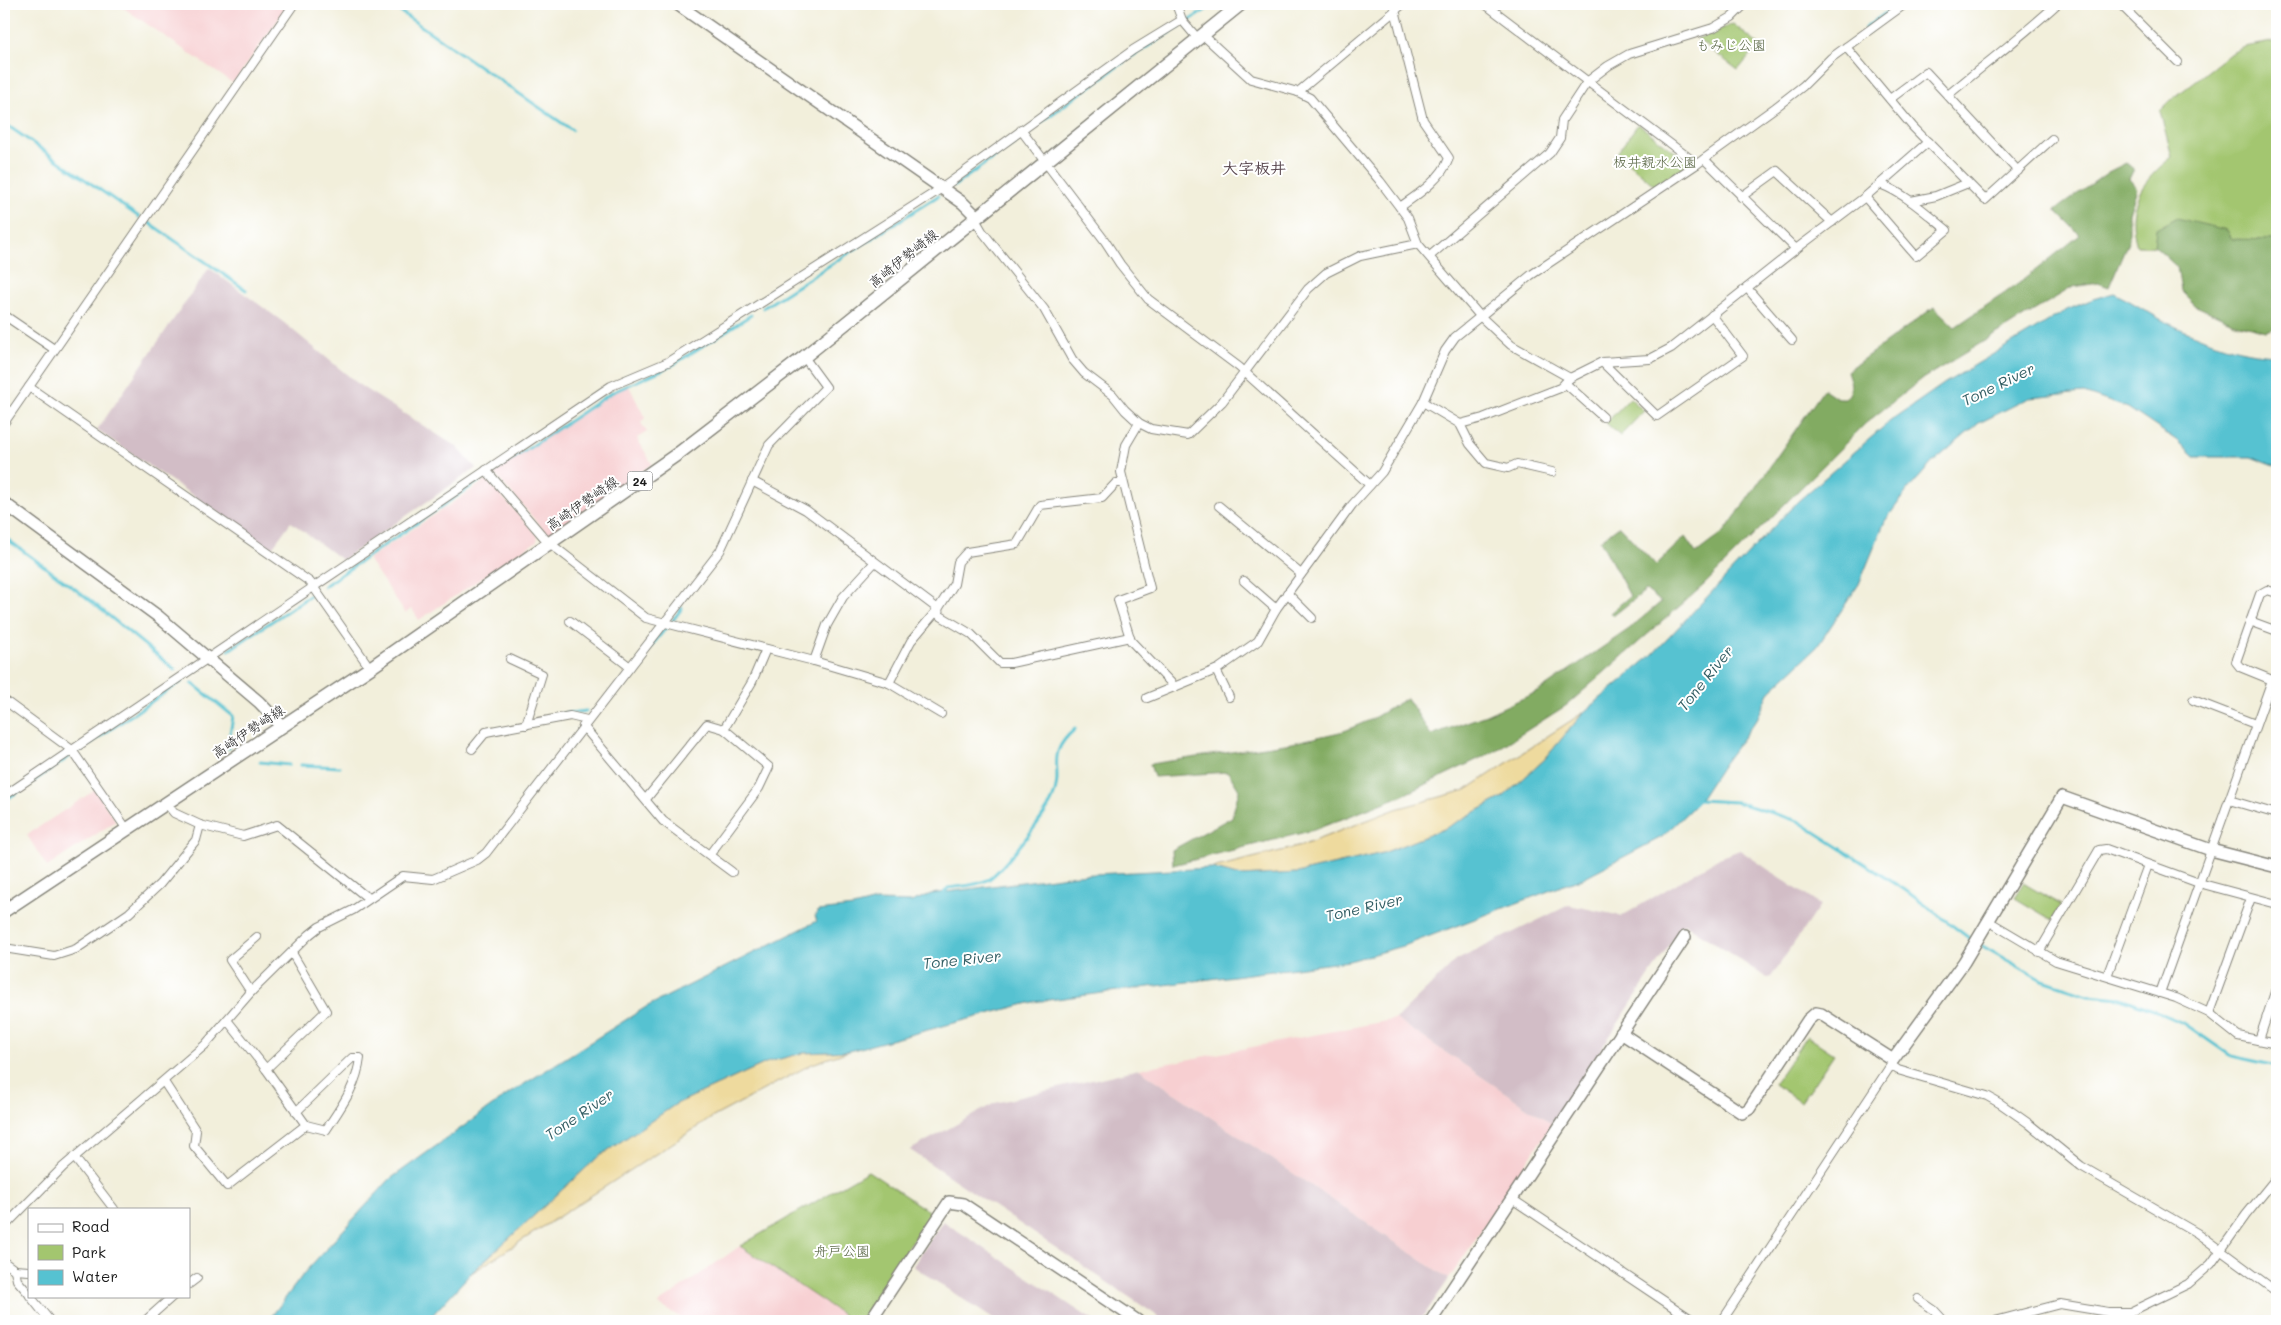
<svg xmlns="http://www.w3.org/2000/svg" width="2281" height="1325" viewBox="0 0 2281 1325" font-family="Mali,'Klee One',sans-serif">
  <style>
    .built { fill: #f7cfd1 }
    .industrial { fill: #d2bdc6 }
    .green { fill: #a3c66f; stroke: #607146 }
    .forest { fill: #82ab62; stroke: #4f643f }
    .sand { fill: #eeda9e; stroke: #857b5d }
    .water { fill: #56c2d1; stroke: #396f76 }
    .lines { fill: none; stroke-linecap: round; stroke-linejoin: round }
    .stream { stroke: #56c2d1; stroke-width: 3 }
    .street-casing { stroke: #87867c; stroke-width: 10 }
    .secondary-casing { stroke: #87867c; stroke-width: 14 }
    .primary-casing { stroke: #87867c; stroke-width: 15 }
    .street { stroke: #fff; stroke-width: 8 }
    .secondary { stroke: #fff; stroke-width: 11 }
    .primary { stroke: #fff; stroke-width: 12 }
    .labels { text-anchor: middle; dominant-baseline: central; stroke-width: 4; stroke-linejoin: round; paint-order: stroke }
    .shield { fill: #fff; stroke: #606060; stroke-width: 1 }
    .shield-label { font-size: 12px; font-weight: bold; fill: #1c1c1c }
    .park-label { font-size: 14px; fill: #52603d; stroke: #fff }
    .street-label { font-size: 14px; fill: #1c1c1c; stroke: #fff }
    .water-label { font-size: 15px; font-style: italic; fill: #335e64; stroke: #fff }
    .quarter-label { font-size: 16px; font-weight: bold; fill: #59474f; stroke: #fff }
  </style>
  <rect width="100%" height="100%" fill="#fff"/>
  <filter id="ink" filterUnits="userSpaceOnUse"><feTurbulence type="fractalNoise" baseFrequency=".02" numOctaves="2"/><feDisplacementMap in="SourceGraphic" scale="10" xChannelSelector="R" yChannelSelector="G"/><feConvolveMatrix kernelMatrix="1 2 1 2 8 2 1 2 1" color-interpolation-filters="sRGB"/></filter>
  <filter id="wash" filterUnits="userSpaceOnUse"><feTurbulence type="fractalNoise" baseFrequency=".0096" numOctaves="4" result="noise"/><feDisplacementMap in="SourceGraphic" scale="20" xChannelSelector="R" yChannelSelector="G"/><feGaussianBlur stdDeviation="1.12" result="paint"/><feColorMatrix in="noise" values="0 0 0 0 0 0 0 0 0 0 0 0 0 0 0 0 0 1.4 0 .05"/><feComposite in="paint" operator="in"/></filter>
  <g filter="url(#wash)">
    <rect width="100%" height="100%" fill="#f2efdb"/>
    <g class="built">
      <path d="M 118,4 L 289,4 L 235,81 L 231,82 Z"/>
      <path d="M 629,386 L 645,418 L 641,423 L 647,432 L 637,438 L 652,464 L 548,535 L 494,473 L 611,394 Z"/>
      <path d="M 487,480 L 538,536 L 537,541 L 419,620 L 412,609 L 405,613 L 368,559 Z"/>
      <path d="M 95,790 L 116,821 L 47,867 L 27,835 Z"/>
      <path d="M 1396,1019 L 1552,1124 L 1449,1279 L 1139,1069 Z"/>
      <path d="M 740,1246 L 852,1321 L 686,1321 L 658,1304 Z"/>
    </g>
    <g class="industrial">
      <path d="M 209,268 L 283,322 L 362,387 L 457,447 L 476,468 L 342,560 L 291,522 L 271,549 L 97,430 Z"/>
      <path d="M 1740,850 L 1820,905 L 1771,977 L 1767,978 L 1684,923 L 1552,1124 L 1396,1019 L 1457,960 L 1569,905 L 1622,916 L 1721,857 Z"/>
      <path d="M 1139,1069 L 1449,1279 L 1420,1321 L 1165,1321 L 910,1150 L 995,1103 Z"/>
      <path d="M 943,1221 L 1094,1321 L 996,1321 L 913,1266 Z"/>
    </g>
    <g class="green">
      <path d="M 1733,24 L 1759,45 L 1738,70 L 1697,39 Z"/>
      <path d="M 2277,41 L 2277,256 L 2185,247 L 2137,246 C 2125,206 2141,181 2172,157 L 2160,111 L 2171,100 L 2231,53 L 2245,47 Z"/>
      <path d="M 1638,124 L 1687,161 L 1686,165 L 1656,187 L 1617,153 Z"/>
      <path d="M 1630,398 L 1644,411 L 1620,436 L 1606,423 Z"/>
      <path d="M 2023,883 L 2061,905 L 2052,920 L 2015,898 Z"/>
      <path d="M 1807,1036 L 1834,1054 L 1801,1102 L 1774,1084 Z"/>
      <path d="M 868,1171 L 931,1213 L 860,1321 L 852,1321 L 740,1246 Z"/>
    </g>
    <g class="forest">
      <path d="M 2126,163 L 2134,169 L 2129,179 L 2137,188 L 2129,214 L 2129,240 L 2109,287 L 2098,283 L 2073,287 L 1922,379 L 1866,423 L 1704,585 L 1567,705 L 1493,752 L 1401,796 L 1314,830 L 1173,865 L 1172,850 L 1232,817 L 1239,790 L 1228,772 L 1154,777 L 1150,764 L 1292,743 L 1344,731 L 1370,720 L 1407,698 L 1431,735 L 1486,715 L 1539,691 L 1629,629 L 1661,602 L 1646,590 L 1613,616 L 1610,613 L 1630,596 L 1600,540 L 1619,526 L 1656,565 L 1685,537 L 1696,553 L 1725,531 L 1824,389 L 1839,399 L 1845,399 C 1855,390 1850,381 1847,371 L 1934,307 L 1955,327 L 2018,284 L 2080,235 L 2055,210 L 2108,172 Z"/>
      <path d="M 2176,218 L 2227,230 L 2232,239 L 2277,240 L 2277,327 L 2266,331 L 2235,323 L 2196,306 L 2181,291 L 2177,267 L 2154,246 L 2156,229 Z"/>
    </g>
    <g class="sand">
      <path d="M 1584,712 L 1544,760 L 1503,797 L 1444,829 L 1383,853 L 1298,873 L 1240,876 L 1212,868 L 1301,846 L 1396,809 L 1466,790 Z"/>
      <path d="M 849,1051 L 812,1064 L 713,1117 L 470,1274 L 598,1157 L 676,1104 L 768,1062 L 803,1053 Z"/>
    </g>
    <path class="water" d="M 2114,293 C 2131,301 2146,311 2162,320 C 2198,338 2237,354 2277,355 L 2277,467 L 2251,457 L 2194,457 L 2176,440 L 2128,408 L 2084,393 L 2029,398 L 1979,423 L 1932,463 L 1907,491 L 1885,521 L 1859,584 L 1817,647 L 1770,691 L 1757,719 L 1724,763 L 1699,801 L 1662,837 L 1583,878 L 1406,945 L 1349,961 L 1033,1002 L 849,1051 L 803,1053 L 768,1062 L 676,1104 L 598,1157 L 470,1274 L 427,1321 L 268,1321 L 305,1272 L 390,1179 L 510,1093 L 646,1007 L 817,921 L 815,916 L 818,911 L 853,907 L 876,901 L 911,902 L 931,894 L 1076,875 L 1212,868 L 1240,876 L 1298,873 L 1383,853 L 1444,829 L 1503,797 L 1544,760 L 1584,712 L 1652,655 L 1797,502 L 1889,422 L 1945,383 L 2067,310 L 2093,299 Z"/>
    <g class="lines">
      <g class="stream">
        <path d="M 389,4 L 572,130"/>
        <path d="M 1190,20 L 1215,4"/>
        <path d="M 1865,28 L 1898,4"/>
        <path d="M 4,123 L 139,217"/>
        <path d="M 1030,130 L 1129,58 L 1179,27"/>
        <path d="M 954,186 L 1018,140"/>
        <path d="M 148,222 L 246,290"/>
        <path d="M 763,308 L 938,196"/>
        <path d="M 495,471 L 611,393 L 671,366 L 751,315"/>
        <path d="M 4,537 L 86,597 L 175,670"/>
        <path d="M 324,586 L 482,479"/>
        <path d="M 673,620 L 682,608"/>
        <path d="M 229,650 L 311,595"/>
        <path d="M 647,651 L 666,628"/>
        <path d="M 192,683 L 233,716 L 228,748"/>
        <path d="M 562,714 L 586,711"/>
        <path d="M 80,750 L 182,681"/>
        <path d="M 260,762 L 289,765"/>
        <path d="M 301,765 L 340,767"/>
        <path d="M 1698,800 L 1736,802 L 1798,821 L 1905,890 L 1973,941"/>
        <path d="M 4,801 L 69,757"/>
        <path d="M 944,893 L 948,888 C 961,886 977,886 989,879 C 1002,870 1048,813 1053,798 C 1065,767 1043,757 1075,729"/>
        <path d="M 1979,944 L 2040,979 L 2088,995 L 2121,998 L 2151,1009 L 2185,1024 L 2231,1056 L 2277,1066"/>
      </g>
    </g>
  </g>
  <g filter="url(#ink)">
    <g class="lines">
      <defs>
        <g id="street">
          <path d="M 1176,4 L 1182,20 L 1198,39"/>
          <path d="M 1485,4 L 1697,164"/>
          <path d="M 2120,4 L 2178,62"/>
          <path d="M 1395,10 L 1423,120 L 1449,158 C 1442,179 1417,195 1400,207"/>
          <path d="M 1203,35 L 1251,79 L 1298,92 L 1310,98 L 1380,181 L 1408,218 L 1418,244 L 1480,316 L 1511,345 L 1570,378 L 1602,362 L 1650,359 L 1671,348 L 1796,249 L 1704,159"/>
          <path d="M 1846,47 L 1913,127 L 1985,200 L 2052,139"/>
          <path d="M 1298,92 L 1403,4"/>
          <path d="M 1948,95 C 1984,65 2022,36 2057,4"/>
          <path d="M 1890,99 L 1926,72 L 2018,171"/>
          <path d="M 1021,130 L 1105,241 L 1120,264 L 1148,299 L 1239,367 L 1370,485"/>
          <path d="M 1741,197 L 1777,171 L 1832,222"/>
          <path d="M 1865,197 L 1916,256 L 1947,230 C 1926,213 1906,194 1880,184"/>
          <path d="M 1911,201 L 1936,196 L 1968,183"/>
          <path d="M 975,219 L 982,231 L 1044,309 L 1072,359 L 1084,373 L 1113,395 L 1125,410 L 1139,423 L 1151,429 L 1188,435 L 1222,402 L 1308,289 L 1326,273 L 1360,256 L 1418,244"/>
          <path d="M 1796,249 L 1865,197 L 1928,142"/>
          <path d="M 1430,256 L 1550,153 L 1560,138 L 1562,120 L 1587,82 L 1608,66 L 1629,54 L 1713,28 L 1732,17 L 1745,4"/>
          <path d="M 1747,288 L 1792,340"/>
          <path d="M 4,315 L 54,349"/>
          <path d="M 1602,362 L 1657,416 L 1743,356 L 1712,315"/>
          <path d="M 1565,383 L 1603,417"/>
          <path d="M 29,387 L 310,582 L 370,668"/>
          <path d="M 1423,402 L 1460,424 L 1470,444 L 1486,463 L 1508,468 L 1517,464 L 1552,472"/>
          <path d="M 4,423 L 294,4"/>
          <path d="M 1139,423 L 1126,445 L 1121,472 L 1150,588 L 1118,600 L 1131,641 L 1175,687"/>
          <path d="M 1460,424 L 1483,418 L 1560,388 L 1570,378"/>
          <path d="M 486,470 L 547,541 L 646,618 L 814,661 L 889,683 L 941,714"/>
          <path d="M 752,481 L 806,510 L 938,609 L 939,615 L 971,634 L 1000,663 L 1011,663 L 1130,637"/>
          <path d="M 1219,506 L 1301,574"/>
          <path d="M 1244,581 L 1276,609"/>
          <path d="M 1287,593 L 1312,618"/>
          <path d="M 2277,593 L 2267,590 L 2260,594 L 2236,662 L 2240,667 L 2277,682"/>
          <path d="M 570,621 L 630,667"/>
          <path d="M 2250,621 L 2277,631"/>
          <path d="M 510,659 L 542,674 L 526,725"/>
          <path d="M 814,661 L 827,625 L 843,597 L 874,563"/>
          <path d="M 1216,670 L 1229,697"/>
          <path d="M 889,683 L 911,641 L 938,609 L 954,584 L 958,562 L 967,552 L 1017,544 L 1040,505 L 1102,498 L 1116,483 L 1123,483"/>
          <path d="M 1147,698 L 1218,669 L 1258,641 L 1276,609 L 1352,505 L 1382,472 L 1423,402 L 1445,351 L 1455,337 L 1531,275 L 1697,164 L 1776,107 L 1803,86 L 1831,58 L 1905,4"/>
          <path d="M 4,700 L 72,750 L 126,828"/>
          <path d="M 2193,700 L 2255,724"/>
          <path d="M 583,726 L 663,821 L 732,872"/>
          <path d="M 724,729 L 752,682 L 766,649"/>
          <path d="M 472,749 L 486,732 L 570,716 L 587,720"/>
          <path d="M 4,796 L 611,386 L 668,362 L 942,188 L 1133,50 L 1182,20"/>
          <path d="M 646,799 L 707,724 L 724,729 L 769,767 L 759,788 L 710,854"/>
          <path d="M 2229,800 L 2277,814"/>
          <path d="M 166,803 L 174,813 L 200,825 L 243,836 L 277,825 L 364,895 L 370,898"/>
          <path d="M 1990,922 L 2056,961 L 2176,998 L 2209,1013 L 2238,1036 L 2277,1044"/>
          <path d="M 4,948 L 54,956 L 76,949 L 129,913 L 160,884 L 196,840 L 200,825"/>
          <path d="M 2039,952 L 2099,850 L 2106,849 L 2199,883 L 2277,904"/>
          <path d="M 2107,976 L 2148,865"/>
          <path d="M 251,992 L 230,960 L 257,937"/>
          <path d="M 2160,993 L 2272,680"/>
          <path d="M 2209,1013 L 2251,898"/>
          <path d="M 2259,1040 L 2277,986"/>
          <path d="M 1891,1065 L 1898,1070 L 1987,1096 L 2001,1104 L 2028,1123 L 2081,1166 L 2197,1233 L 2277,1292"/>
          <path d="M 266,1069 L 326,1011 L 292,953"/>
          <path d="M 164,1082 L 196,1131 L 194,1146 L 227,1186 L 306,1125 L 266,1069 L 227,1020"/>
          <path d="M 296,1112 L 352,1058 L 360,1058 C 357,1086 341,1107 326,1130 L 306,1125"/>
          <path d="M 74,1157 L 114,1209"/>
          <path d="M 1512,1199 L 1694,1321"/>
          <path d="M 4,1227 L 63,1167 L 205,1045 L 251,992 L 309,935 L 319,927 L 353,910 L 403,876 L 433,879 L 477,860 L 486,853 L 720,551 L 769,445 L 826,387 L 804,357"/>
          <path d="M 4,1262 L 15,1270 L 17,1280 L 29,1294"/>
          <path d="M 15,1270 L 29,1271"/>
          <path d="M 189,1284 L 197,1278"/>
          <path d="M 30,1296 L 50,1321"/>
          <path d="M 1918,1299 L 1934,1310 L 1944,1321"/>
          <path d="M 145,1321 L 173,1296"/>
          <path d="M 1722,1321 L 1893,1062"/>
          <path d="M 1995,1321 L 2060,1304 L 2108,1312 L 2130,1312 L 2188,1284 L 2211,1264 L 2246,1215 L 2277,1177"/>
        </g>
        <g id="secondary">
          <path d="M 677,4 L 963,203 L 973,213 L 975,219"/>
          <path d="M 4,503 L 159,617 L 259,702 L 282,726"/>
          <path d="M 1621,1033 L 1742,1113 L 1749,1109 L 1808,1020 L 1816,1013 L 1821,1014 L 1893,1060 L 1964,962 L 2062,797 L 2211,850 L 2277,867"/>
          <path d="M 870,1321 L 949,1202 L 963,1204 L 1138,1321"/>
          <path d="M 1431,1321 L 1685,937"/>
        </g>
        <path id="primary" d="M 4,911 L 370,668 L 679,453 L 804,357 L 1241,4"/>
      </defs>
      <use href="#street" class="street-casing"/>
      <use href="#secondary" class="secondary-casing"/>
      <use href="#primary" class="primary-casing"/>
      <use href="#street" class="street"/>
      <use href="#secondary" class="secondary"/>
      <use href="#primary" class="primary"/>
    </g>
  </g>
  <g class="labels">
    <rect class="shield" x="627.5" y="471.5" width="25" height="19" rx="4"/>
    <g class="shield-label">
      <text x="640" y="481">24</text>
    </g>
    <g class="park-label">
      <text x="1731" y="44">もみじ公園</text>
      <text x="1655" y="161">板井親水公園</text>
      <text x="842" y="1250">舟戸公園</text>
    </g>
    <g class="street-label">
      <text transform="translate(903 258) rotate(-39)">高崎伊勢崎線</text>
      <text transform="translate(582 503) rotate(-35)">高崎伊勢崎線</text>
      <text transform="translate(248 731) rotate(-34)">高崎伊勢崎線</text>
    </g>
    <g class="water-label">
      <text transform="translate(1998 384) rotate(-26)">Tone River</text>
      <text transform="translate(1705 678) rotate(-51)">Tone River</text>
      <text transform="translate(1364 907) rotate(-13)">Tone River</text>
      <text transform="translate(962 959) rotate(-6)">Tone River</text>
      <text transform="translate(579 1114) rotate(-34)">Tone River</text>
    </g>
    <g class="quarter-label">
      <text x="1254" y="167">大字板井</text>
    </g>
  </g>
  <rect width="2281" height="1325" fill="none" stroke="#fff" stroke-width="20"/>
  <rect x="28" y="1208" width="162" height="90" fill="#ffffff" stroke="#a4a4a4"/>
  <rect x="38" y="1224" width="25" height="8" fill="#ffffff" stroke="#a4a4a4"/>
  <text x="72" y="1232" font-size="15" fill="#1c1c1c">Road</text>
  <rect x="38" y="1245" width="25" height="15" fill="#a3c66f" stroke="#a4a4a4"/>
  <text x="72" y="1258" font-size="15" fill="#1c1c1c">Park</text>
  <rect x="38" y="1270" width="25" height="15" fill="#56c2d1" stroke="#a4a4a4"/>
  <text x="72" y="1282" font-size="15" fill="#1c1c1c">Water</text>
</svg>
